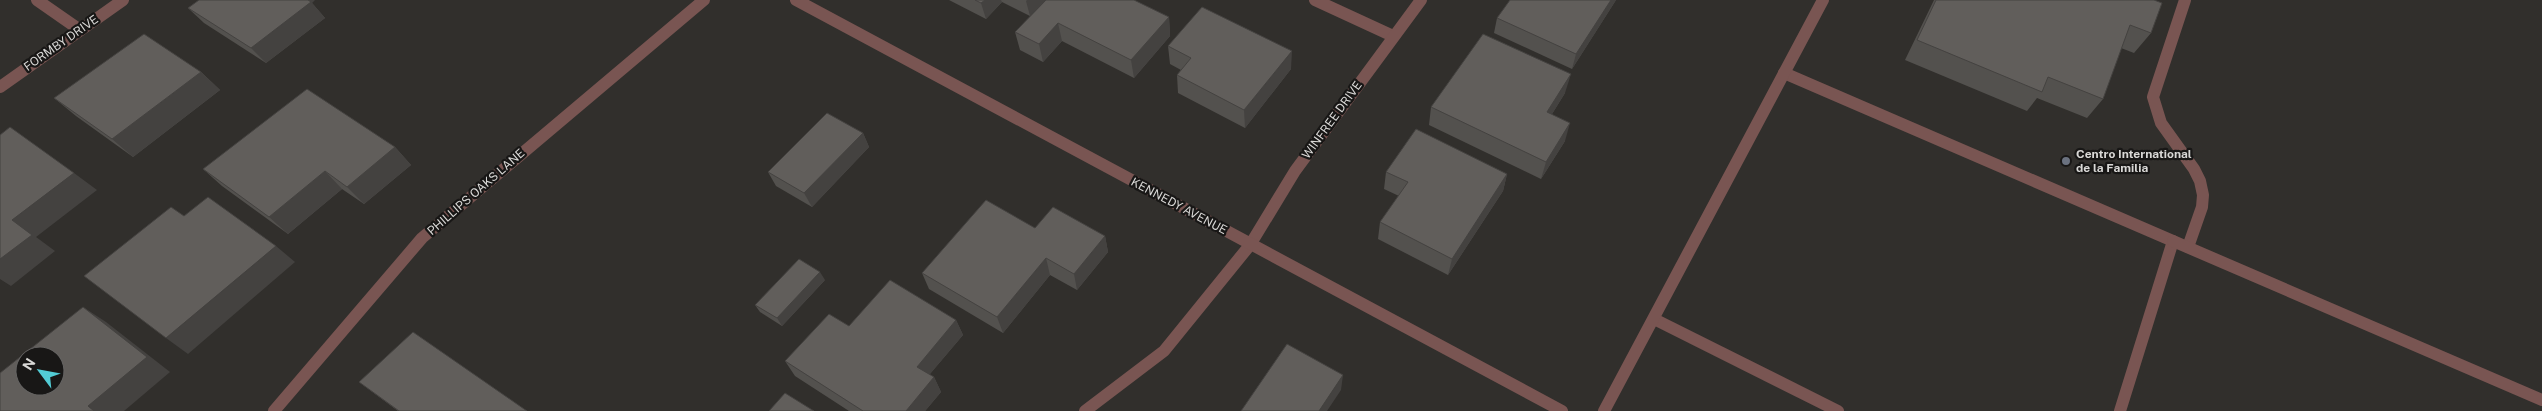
<svg xmlns="http://www.w3.org/2000/svg" width="2542" height="411" viewBox="0 0 2542 411" font-family="'Public Sans',sans-serif">
  <style>
    .lines { fill: none; stroke-linecap: round; stroke-linejoin: round }
    .service { stroke: #795552; stroke-width: 12 }
    .minor { stroke: #795552; stroke-width: 12 }
    .tertiary { stroke: #795552; stroke-width: 12 }
    .wall { fill: #53514e }
    .shaded-wall { fill: #444240 }
    .building { fill: #615e5b; stroke: #444240; fill-rule: evenodd }
    .worship-dot { fill: #6b7280; stroke: #181716; stroke-width: 2 }
    .labels { text-anchor: middle; dominant-baseline: central; stroke-width: 4.5; stroke-linejoin: round; paint-order: stroke }
    .street-label { font-size: 12px; fill: #d9d8d6; stroke: #181716 }
    .poi-label { font-size: 12px; font-weight: bold; fill: #d9d8d6; stroke: #181716; text-anchor: start }
  </style>
  <rect width="100%" height="100%" fill="#312f2c"/>
  <g class="lines">
    <g class="service">
      <path d="M 2185,0 L 2153,97 L 2161,123 L 2194,169 L 2200,181 L 2203,195 L 2202,207 L 2188,247"/>
      <path d="M 1784,73 L 2173,241 L 2120,411"/>
      <path d="M 2173,241 L 2542,400"/>
      <path d="M 1654,319 L 1838,411"/>
      <path d="M 1604,411 L 1823,0"/>
    </g>
    <g class="minor">
      <path d="M 37,0 L 80,30"/>
      <path d="M 1315,0 L 1393,36"/>
      <path d="M 0,87 L 123,0"/>
      <path d="M 274,411 L 422,238 L 704,0"/>
      <path d="M 1085,411 L 1164,351 L 1250,245 L 1295,171 L 1421,0"/>
    </g>
    <path class="tertiary" d="M 796,0 L 1562,411"/>
  </g>
  <g class="wall">
    <path d="M 949,0 L 1045,0 L 1030,16 L 1002,2 L 986,19 Z"/>
    <path d="M 1046,0 L 1169,17 L 1170,36 L 1134,78 L 1062,41 L 1043,62 L 1020,50 L 1015,32 Z"/>
    <path d="M 1616,0 L 1572,69 L 1494,33 L 1497,18 Z"/>
    <path d="M 1934,0 L 2154,0 L 2151,33 L 2134,53 L 2121,48 L 2103,99 L 2087,118 L 2037,98 L 2027,111 L 1905,60 Z"/>
    <path d="M 312,3 L 325,18 L 266,63 L 204,23 L 188,8 Z"/>
    <path d="M 1168,46 L 1291,69 L 1245,128 L 1178,93 L 1177,75 L 1181,70 L 1170,64 Z"/>
    <path d="M 201,72 L 220,90 L 133,157 L 76,116 L 54,98 Z"/>
    <path d="M 1565,93 L 1552,114 L 1565,141 L 1541,179 L 1429,125 L 1431,107 Z"/>
    <path d="M 863,133 L 869,147 L 812,207 L 776,186 L 768,172 Z"/>
    <path d="M 395,147 L 411,165 L 364,204 L 342,189 L 288,234 L 222,186 L 203,169 Z"/>
    <path d="M 1386,172 L 1507,174 L 1503,191 L 1448,275 L 1378,239 L 1380,222 L 1399,196 L 1384,189 Z"/>
    <path d="M 1035,228 L 1105,236 L 1108,252 L 1077,290 L 1050,275 L 1003,333 L 929,289 L 922,273 Z"/>
    <path d="M 825,280 L 782,326 L 760,312 L 755,305 Z"/>
    <path d="M 956,320 L 963,335 L 929,375 L 934,377 L 941,392 L 925,411 L 849,411 L 795,376 L 785,361 L 849,326 Z"/>
    <path d="M 359,382 L 527,411 L 398,411 Z"/>
  </g>
  <g class="shaded-wall">
    <path d="M 301,0 L 315,0 L 312,3 L 325,18 L 266,63 L 251,48 Z"/>
    <path d="M 985,0 L 1001,0 L 1002,2 L 986,19 L 981,3 Z"/>
    <path d="M 1027,0 L 1045,0 L 1030,16 L 1026,1 Z"/>
    <path d="M 1611,0 L 1616,0 L 1572,69 L 1576,54 Z"/>
    <path d="M 1169,17 L 1170,36 L 1134,78 L 1131,60 Z"/>
    <path d="M 1058,23 L 1062,41 L 1043,62 L 1039,44 Z"/>
    <path d="M 1292,51 L 1291,69 L 1245,128 L 1244,110 Z"/>
    <path d="M 201,72 L 220,90 L 133,157 L 112,139 Z"/>
    <path d="M 1571,74 L 1565,93 L 1542,130 L 1547,112 Z"/>
    <path d="M 1570,123 L 1565,141 L 1541,179 L 1546,162 Z"/>
    <path d="M 863,133 L 869,147 L 812,207 L 804,193 Z"/>
    <path d="M 395,147 L 411,165 L 364,204 L 347,187 Z"/>
    <path d="M 325,171 L 342,189 L 288,234 L 269,217 Z"/>
    <path d="M 74,173 L 97,190 L 36,237 L 55,251 L 11,286 L 0,279 L 0,259 L 12,220 Z"/>
    <path d="M 1507,174 L 1503,191 L 1448,275 L 1452,259 Z"/>
    <path d="M 1105,236 L 1108,252 L 1077,290 L 1074,274 Z"/>
    <path d="M 276,246 L 295,262 L 188,354 L 166,338 Z"/>
    <path d="M 1046,258 L 1050,275 L 1003,333 L 997,317 Z"/>
    <path d="M 820,272 L 825,280 L 782,326 L 777,318 Z"/>
    <path d="M 83,307 L 106,322 L 170,372 L 124,411 L 94,411 L 88,406 Z"/>
    <path d="M 956,320 L 963,335 L 924,381 L 917,367 Z"/>
    <path d="M 1343,375 L 1341,390 L 1327,411 L 1319,411 Z"/>
    <path d="M 934,377 L 941,392 L 925,411 L 906,411 Z"/>
  </g>
  <g class="building">
    <path d="M 199,0 L 308,0 L 311,2 L 251,48 L 188,8 Z"/>
    <path d="M 975,0 L 985,0 L 981,3 Z"/>
    <path d="M 1046,0 L 1134,0 L 1169,17 L 1131,60 L 1058,23 L 1039,44 L 1015,32 Z"/>
    <path d="M 1510,0 L 1611,0 L 1576,54 L 1497,18 Z"/>
    <path d="M 1936,0 L 2154,0 L 2162,3 L 2151,33 L 2130,25 L 2103,99 L 2048,77 L 2042,92 L 1917,40 Z"/>
    <path d="M 1202,7 L 1292,51 L 1244,110 L 1177,75 L 1191,58 L 1168,46 Z"/>
    <path d="M 144,34 L 201,72 L 112,139 L 54,98 Z"/>
    <path d="M 1483,34 L 1571,74 L 1547,112 L 1570,123 L 1546,162 L 1431,107 Z"/>
    <path d="M 307,89 L 395,147 L 347,187 L 325,171 L 269,217 L 203,169 Z"/>
    <path d="M 827,113 L 863,133 L 804,193 L 768,172 Z"/>
    <path d="M 10,127 L 74,173 L 12,220 L 32,235 L 0,259 L 0,135 Z"/>
    <path d="M 1416,129 L 1507,174 L 1452,259 L 1380,222 L 1408,182 L 1386,172 Z"/>
    <path d="M 208,197 L 276,246 L 166,338 L 84,276 L 171,207 L 184,216 Z"/>
    <path d="M 986,200 L 1035,228 L 1053,207 L 1105,236 L 1074,274 L 1046,258 L 997,317 L 922,273 Z"/>
    <path d="M 799,259 L 820,272 L 777,318 L 755,305 Z"/>
    <path d="M 890,280 L 956,320 L 917,367 L 934,377 L 906,411 L 863,411 L 785,361 L 829,314 L 849,326 Z"/>
    <path d="M 83,307 L 147,357 L 88,406 L 94,411 L 0,411 L 0,373 ZM 25,356 L 55,356 L 55,386 L 25,386 Z"/>
    <path d="M 413,332 L 527,411 L 399,411 L 359,382 Z"/>
    <path d="M 1287,344 L 1343,375 L 1319,411 L 1241,411 Z"/>
    <path d="M 785,393 L 814,411 L 769,411 Z"/>
  </g>
  <circle class="worship-dot" cx="2066" cy="161" r="5"/>
  <g class="labels">
    <g class="street-label">
      <text transform="translate(61 43) rotate(-35)">FORMBY DRIVE</text>
      <text transform="translate(1332 120) rotate(-54)">WINFREE DRIVE</text>
      <text transform="translate(476 192) rotate(-41)">PHILLIPS OAKS LANE</text>
      <text transform="translate(1179 206) rotate(28)">KENNEDY AVENUE</text>
    </g>
    <g class="poi-label">
      <text x="2076" y="154">Centro International<tspan x="2076" dy="14">de la Familia</tspan></text>
    </g>
  </g>
  <g transform="translate(40 371) rotate(302)"><circle r="24" fill="#181716" stroke="#656463"/>
  <path d="M0-4L9 19L0 12L-9 19Z" fill="#52ccd5"/>
  <text y="-8" font-size="14" font-weight="bold" text-anchor="middle" fill="#d9d8d6">N</text>
  </g>
</svg>
